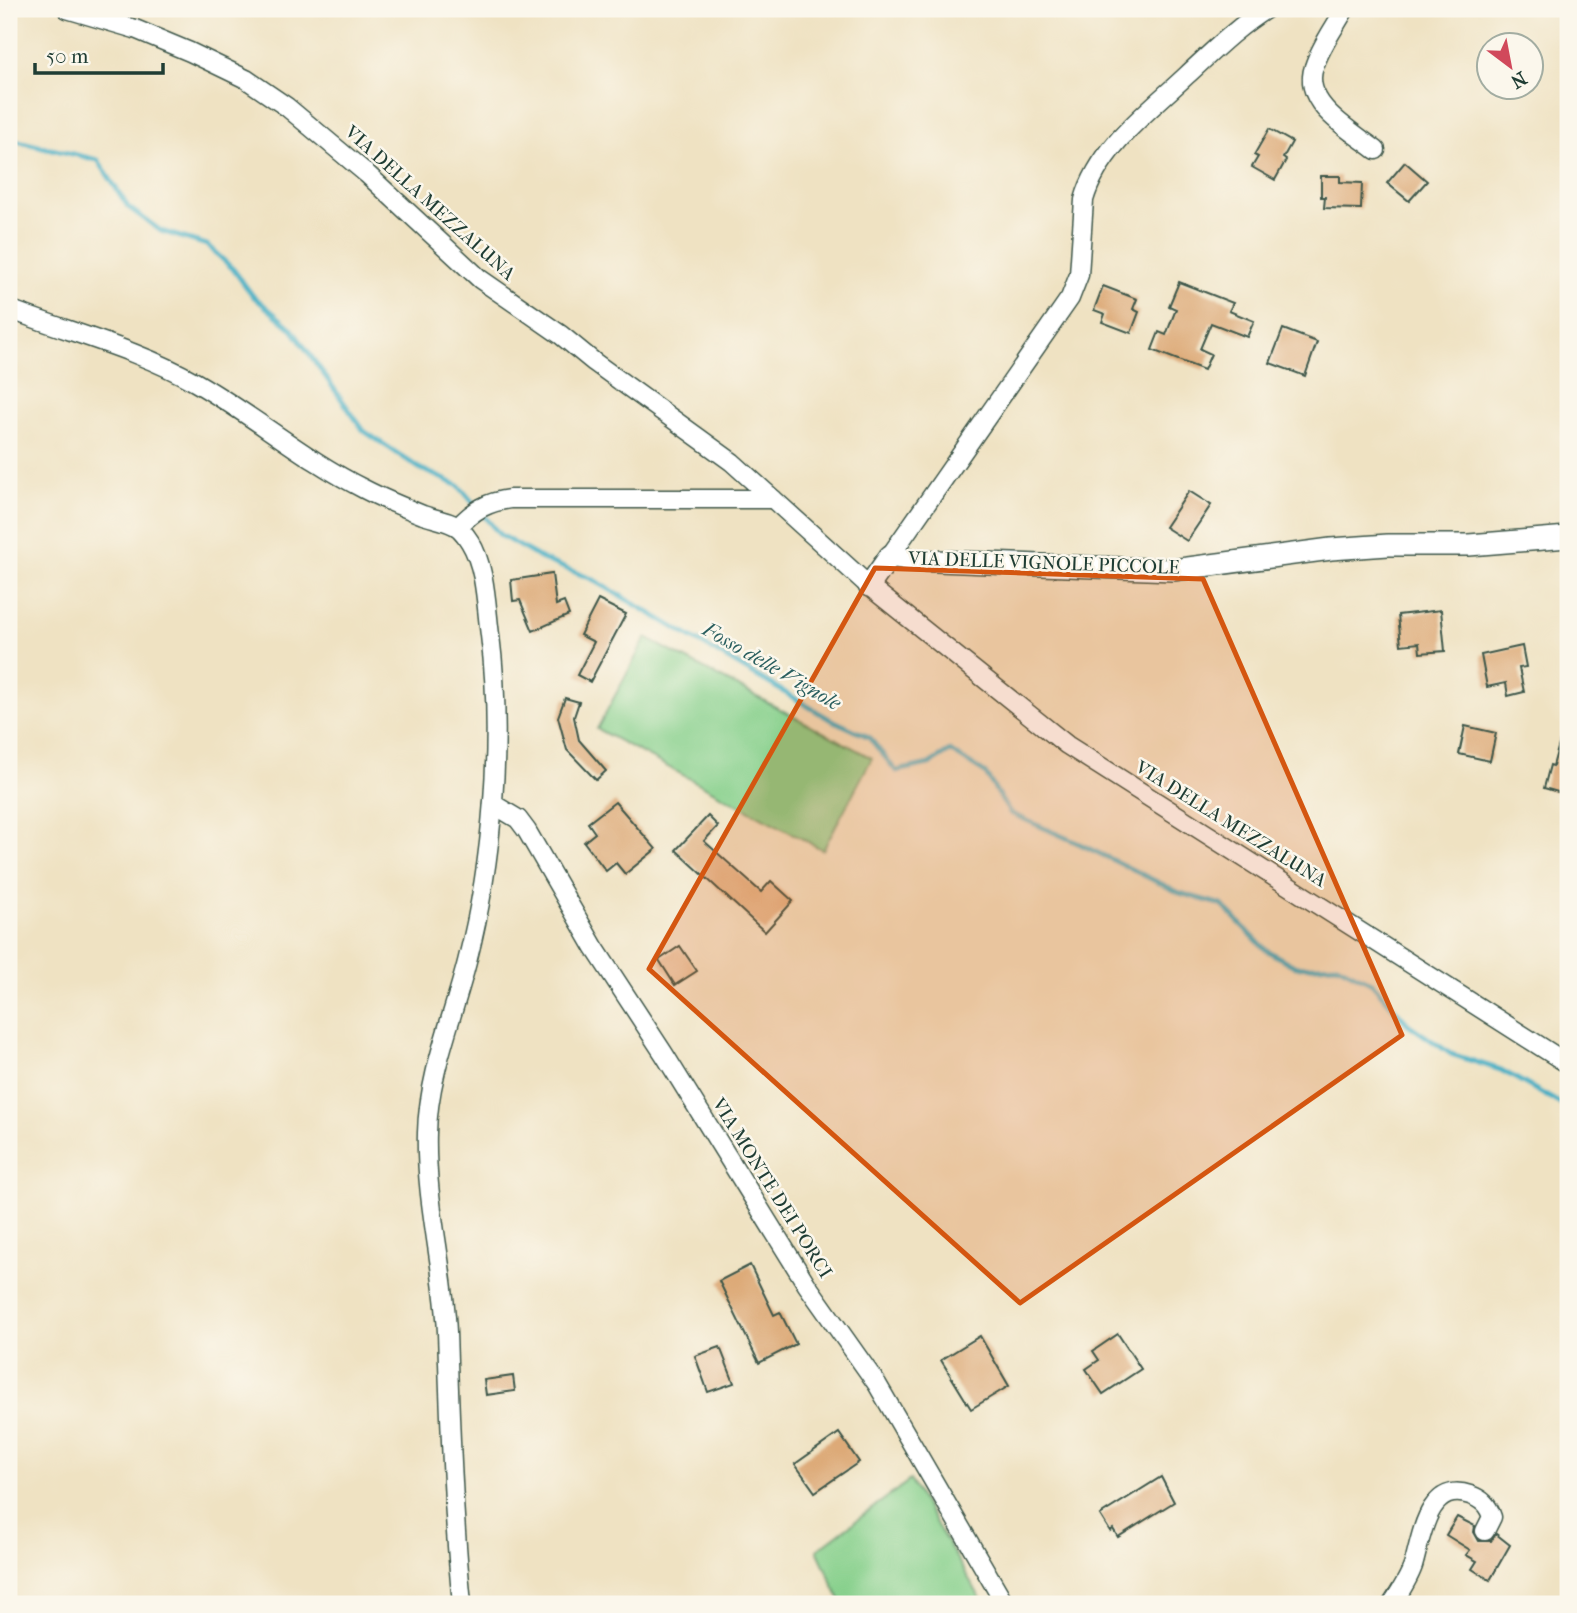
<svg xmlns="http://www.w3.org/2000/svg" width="1577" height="1613" viewBox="0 0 1577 1613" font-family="'IM FELL French Canon',serif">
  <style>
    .green { fill: #87d08c; stroke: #538660; stroke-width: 2 }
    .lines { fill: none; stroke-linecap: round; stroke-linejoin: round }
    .stream { stroke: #44aec3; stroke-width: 5 }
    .building { fill: #ddaa78 }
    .minor-casing { stroke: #3e5649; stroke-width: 21 }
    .tertiary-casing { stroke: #3e5649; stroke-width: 24 }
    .minor { stroke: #fff; stroke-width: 18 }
    .tertiary { stroke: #fff; stroke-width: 21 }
    .marked { fill: #d45610; fill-opacity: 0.2; stroke: #d45610; stroke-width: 5; stroke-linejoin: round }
    .labels { text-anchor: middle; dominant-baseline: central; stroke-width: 5; stroke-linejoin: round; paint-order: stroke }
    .street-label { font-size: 19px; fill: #1f3d34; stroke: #fbf7ec }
    .water-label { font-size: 21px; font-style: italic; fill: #2a5f5f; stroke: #fbf7ec }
  </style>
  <rect width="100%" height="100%" fill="#fbf7ec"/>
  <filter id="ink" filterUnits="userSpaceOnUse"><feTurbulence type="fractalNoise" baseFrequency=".0143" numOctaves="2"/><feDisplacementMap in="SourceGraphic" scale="14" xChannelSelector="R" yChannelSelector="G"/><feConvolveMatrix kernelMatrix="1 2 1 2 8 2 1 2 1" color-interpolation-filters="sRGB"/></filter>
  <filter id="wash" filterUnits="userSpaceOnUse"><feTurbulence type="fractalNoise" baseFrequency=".00686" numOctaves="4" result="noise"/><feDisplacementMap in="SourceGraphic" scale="28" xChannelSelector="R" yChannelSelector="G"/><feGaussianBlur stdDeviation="1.57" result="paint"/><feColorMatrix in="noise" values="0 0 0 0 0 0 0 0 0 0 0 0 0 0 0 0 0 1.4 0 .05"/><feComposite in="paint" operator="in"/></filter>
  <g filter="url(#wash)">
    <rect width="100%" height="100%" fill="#efe2c2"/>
    <g class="green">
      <path d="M 646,638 L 872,758 L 823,850 L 597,729 Z"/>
      <path d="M 910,1480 L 984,1604 L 842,1604 L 817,1550 Z"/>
    </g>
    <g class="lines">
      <path class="stream" d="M 9,139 L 98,160 L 128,207 L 161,231 L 207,245 L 233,269 L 253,296 L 291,328 L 364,431 L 419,468 L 459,486 L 500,535 L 542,559 L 592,579 L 828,718 L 869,737 L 896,771 L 929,764 L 950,751 L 985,773 L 1010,813 L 1080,844 L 1180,893 L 1222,905 L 1266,950 L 1296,967 L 1337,965 L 1372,983 L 1408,1024 L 1451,1054 L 1501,1070 L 1568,1108"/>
    </g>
    <g id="blocks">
      <g class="building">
        <path d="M 1269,129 L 1292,142 L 1283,158 L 1286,160 L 1275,180 L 1252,167 L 1258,157 L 1254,155 Z"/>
        <path d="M 1405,162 L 1427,181 L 1409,201 L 1387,183 Z"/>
        <path d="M 1321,176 L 1340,176 L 1340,182 L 1362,183 L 1361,209 L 1324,208 L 1325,197 L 1321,197 Z"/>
        <path d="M 1179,282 L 1233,303 L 1229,311 L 1254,321 L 1247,337 L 1211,323 L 1200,349 L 1211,354 L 1204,370 L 1152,350 L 1159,332 L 1166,335 L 1176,309 L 1169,306 Z"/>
        <path d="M 1103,286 L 1137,299 L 1133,309 L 1139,312 L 1131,333 L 1102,322 L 1105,314 L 1094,310 Z"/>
        <path d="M 1283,329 L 1317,342 L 1305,376 L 1270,363 Z"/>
        <path d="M 1189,491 L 1211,505 L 1187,541 L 1165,527 Z"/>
        <path d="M 552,574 L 556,605 L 564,602 L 569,615 L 533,631 L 520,600 L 513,601 L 511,580 Z"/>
        <path d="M 598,600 L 626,614 L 590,682 L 577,675 L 594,642 L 580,635 Z"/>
        <path d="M 1441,610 L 1445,651 L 1420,653 L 1419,643 L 1401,645 L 1398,615 Z"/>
        <path d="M 1522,646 L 1526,667 L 1519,668 L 1524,692 L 1508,696 L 1506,683 L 1487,687 L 1481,655 Z"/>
        <path d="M 565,698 L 579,702 L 574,717 L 579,740 L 606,771 L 596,780 L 567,750 L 558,717 Z"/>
        <path d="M 1465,726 L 1496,733 L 1490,761 L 1459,754 Z"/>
        <path d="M 1564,726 L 1568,727 L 1568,795 L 1544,788 L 1550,765 L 1553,766 Z"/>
        <path d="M 615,802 L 656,849 L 625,874 L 616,863 L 606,871 L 584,842 L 595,833 L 588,823 Z"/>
        <path d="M 708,816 L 718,826 L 704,841 L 761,892 L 771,881 L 793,901 L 765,932 L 676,850 Z"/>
        <path d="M 680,946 L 697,971 L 675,985 L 659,960 Z"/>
        <path d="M 750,1265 L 774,1315 L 780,1312 L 796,1344 L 759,1363 L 719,1281 Z"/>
        <path d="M 1118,1334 L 1141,1369 L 1103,1394 L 1086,1369 L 1099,1360 L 1093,1351 Z"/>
        <path d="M 980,1336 L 1009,1386 L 971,1409 L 941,1360 Z"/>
        <path d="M 720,1347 L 734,1383 L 708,1392 L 695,1356 Z"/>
        <path d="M 513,1376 L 515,1391 L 486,1395 L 484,1380 Z"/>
        <path d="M 839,1433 L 859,1462 L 815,1492 L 795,1464 Z"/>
        <path d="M 1161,1477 L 1174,1502 L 1118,1537 L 1113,1529 L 1110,1531 L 1100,1515 Z"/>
        <path d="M 1457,1517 L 1475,1526 L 1474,1532 L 1479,1541 L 1491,1541 L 1496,1534 L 1510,1545 L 1490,1580 L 1472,1569 L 1477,1561 L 1466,1555 L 1470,1550 L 1446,1535 Z"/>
      </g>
    </g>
  </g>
  <g filter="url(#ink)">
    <use href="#blocks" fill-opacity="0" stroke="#3e5649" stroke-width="2"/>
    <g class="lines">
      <defs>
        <g id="minor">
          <path d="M 67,9 L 135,29 L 190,52 L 246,79 L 287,107 L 367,174 L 480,279 L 561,335 L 594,362 L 732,462 L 773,499 L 510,499 C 487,502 474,510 458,527"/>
          <path d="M 1345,9 C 1335,27 1320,47 1314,67 C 1301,104 1352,131 1376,150"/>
          <path d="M 9,309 C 71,333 137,349 195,382 C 253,415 304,459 364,489 C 383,499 403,507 423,515 C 434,519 451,521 460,529 C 464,533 467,537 470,542 C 486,568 486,606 490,635 C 503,738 493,861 467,962 C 453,1017 428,1076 427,1133 C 425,1200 444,1266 447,1332 C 450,1423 453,1514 462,1604"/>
          <path d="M 773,499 L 869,586 L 1067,745 L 1568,1064"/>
          <path d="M 890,556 L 1070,298 L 1079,275 L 1084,200 C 1099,147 1149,111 1187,75 C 1212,52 1237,27 1266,9"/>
          <path d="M 493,804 L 518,819 L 527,831 L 594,947 L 664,1054 L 807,1285 L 877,1384 L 1005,1604"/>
          <path d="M 1392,1604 C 1400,1592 1408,1580 1413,1566 C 1421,1540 1427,1480 1470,1495 C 1482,1499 1488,1505 1492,1517 L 1485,1531"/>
        </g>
        <path id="tertiary" d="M 869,586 L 890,556 L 911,560 L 1173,570 L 1331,549 L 1388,545 L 1469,545 L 1568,537"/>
      </defs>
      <use href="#minor" class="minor-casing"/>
      <use href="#tertiary" class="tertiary-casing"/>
      <use href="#minor" class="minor"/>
      <use href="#tertiary" class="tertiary"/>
    </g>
  </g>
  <path class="marked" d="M 875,568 L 1203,579 L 1402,1035 L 1020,1303 L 649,969 Z"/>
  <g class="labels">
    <g class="street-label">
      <text transform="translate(430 203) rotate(42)">VIA DELLA MEZZALUNA</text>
      <text transform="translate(1044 563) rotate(2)">VIA DELLE VIGNOLE PICCOLE</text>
      <text transform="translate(1231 824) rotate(32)">VIA DELLA MEZZALUNA</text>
      <text transform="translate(772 1188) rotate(58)">VIA MONTE DEI PORCI</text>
    </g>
    <g class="water-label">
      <text transform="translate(772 666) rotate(30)">Fosso delle Vignole</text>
    </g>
  </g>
  <rect width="1577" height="1613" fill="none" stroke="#fbf7ec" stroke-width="35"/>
  <g transform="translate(1510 66) rotate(148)"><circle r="33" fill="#fbf7ec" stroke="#a3ada2" stroke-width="2"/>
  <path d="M0-5L12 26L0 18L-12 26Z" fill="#d1495b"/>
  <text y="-10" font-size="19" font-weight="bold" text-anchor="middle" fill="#1f3d34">N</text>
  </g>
  <path d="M35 63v10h128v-10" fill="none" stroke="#1f3d34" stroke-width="3.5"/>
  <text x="46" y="63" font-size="21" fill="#1f3d34" stroke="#fbf7ec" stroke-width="5" paint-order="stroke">50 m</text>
</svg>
